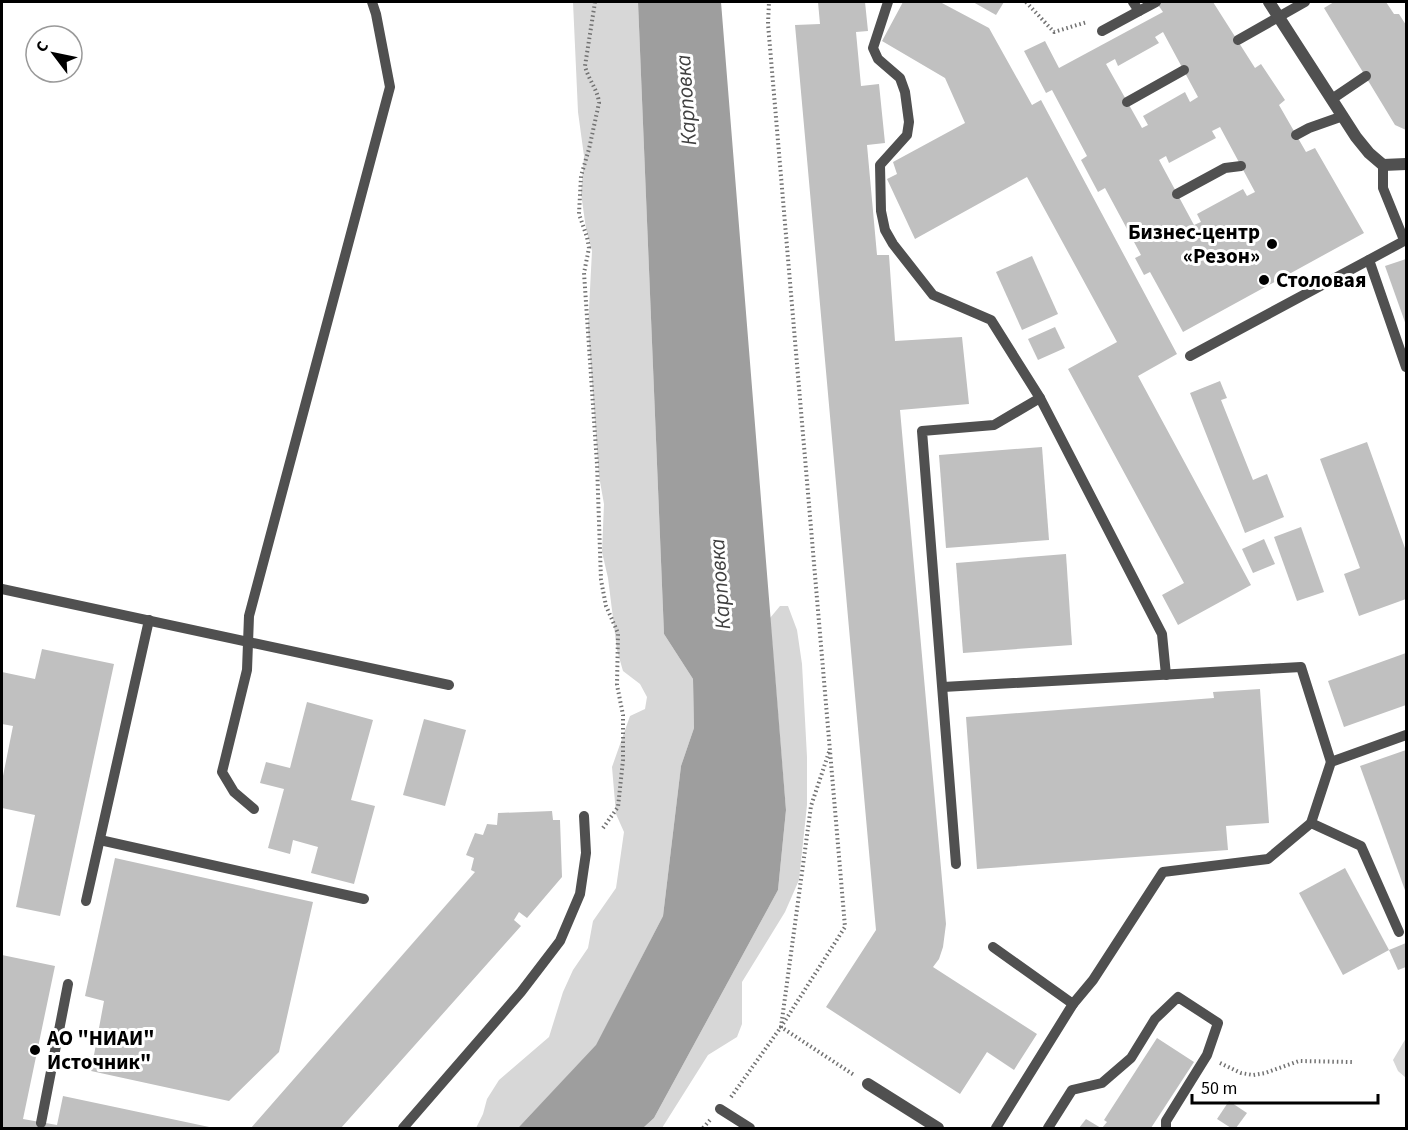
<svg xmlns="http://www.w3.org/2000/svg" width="1408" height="1130" viewBox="0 0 1408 1130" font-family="'Source Sans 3',sans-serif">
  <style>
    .green { fill: #d7d7d7 }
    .water { fill: #9e9e9e }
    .building { fill: #c0c0c0; fill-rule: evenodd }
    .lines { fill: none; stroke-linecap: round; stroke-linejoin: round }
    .path { stroke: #727272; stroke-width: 4; stroke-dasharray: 1.5 3; stroke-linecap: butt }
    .lane { stroke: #505050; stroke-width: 10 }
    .street { stroke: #505050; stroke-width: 12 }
    .poi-dot { fill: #000; stroke: #fff; stroke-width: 2 }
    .labels { text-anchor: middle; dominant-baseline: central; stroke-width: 6; stroke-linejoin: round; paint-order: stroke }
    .poi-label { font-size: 21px; font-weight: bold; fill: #000; stroke: #fff; text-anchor: start }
    .water-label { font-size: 22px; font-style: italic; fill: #3f3f3f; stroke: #fff }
  </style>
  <rect width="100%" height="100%" fill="#fff"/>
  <g class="green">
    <path d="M 573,2 L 638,2 L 664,634 L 693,679 L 694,728 L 681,766 L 663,916 L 596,1046 L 518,1128 L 476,1128 L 483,1114 L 487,1099 L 499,1080 L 549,1037 L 563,992 L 573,970 L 588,948 L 593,921 L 616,888 L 624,832 L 616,814 L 612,767 L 630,716 L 645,709 L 647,697 L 640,684 L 623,671 L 617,650 L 608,578 L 602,552 L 604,504 L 599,476 L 588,328 L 592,251 L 586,229 L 581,193 L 584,156 L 578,112 Z"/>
    <path d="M 780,606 L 788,606 L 797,630 L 802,664 L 807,757 L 807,805 L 799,880 L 785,912 L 742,982 L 742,1024 L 737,1037 L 708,1055 L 662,1128 L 643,1128 L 654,1118 L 778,890 L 786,810 L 770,618 Z"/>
    <path d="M 1406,1038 L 1406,1078 L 1398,1071 L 1393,1060 Z"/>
  </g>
  <path class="water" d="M 638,2 L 721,2 L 786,810 L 778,890 L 654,1118 L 643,1128 L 518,1128 L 596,1045 L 663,916 L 681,766 L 694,728 L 693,679 L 664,634 Z"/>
  <g class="building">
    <path d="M 818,2 L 865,2 L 868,31 L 856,32 L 861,86 L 879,84 L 885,143 L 867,145 L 877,255 L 889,255 L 895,341 L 962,337 L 969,404 L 900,410 L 946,924 L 943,947 L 939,959 L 933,967 L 1037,1034 L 1014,1070 L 987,1052 L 960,1094 L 826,1007 L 876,930 L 795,25 L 820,24 Z"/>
    <path d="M 903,2 L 940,2 L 989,28 L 1032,105 L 1041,100 L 1177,354 L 1138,376 L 1251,585 L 1178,625 L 1162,595 L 1184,583 L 1068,369 L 1117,342 L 1027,177 L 915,239 L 887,179 L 897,174 L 893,162 L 965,123 L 945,78 L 882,41 Z"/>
    <path d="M 973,2 L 1004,2 L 996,15 Z"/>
    <path d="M 1156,2 L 1213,2 L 1255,68 L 1261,64 L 1285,100 L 1279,105 L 1306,152 L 1315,148 L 1364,233 L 1183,332 L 1150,272 L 1144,275 L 1135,258 L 1141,255 L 1105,188 L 1098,192 L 1081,160 L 1087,156 L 1052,90 L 1046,93 L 1024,51 L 1045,41 L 1059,68 L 1163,12 ZM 1163,32 L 1198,97 L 1190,102 L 1185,92 L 1143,116 L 1148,125 L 1142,128 L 1106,64 L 1115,59 L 1118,66 L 1159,43 L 1155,37 ZM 1220,127 L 1255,192 L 1247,196 L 1243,189 L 1197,214 L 1201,222 L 1194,225 L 1159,160 L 1166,156 L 1169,163 L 1216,138 L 1212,131 Z"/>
    <path d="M 1334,2 L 1386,2 L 1394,14 L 1399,14 L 1406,25 L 1406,130 L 1395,125 L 1324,8 Z"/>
    <path d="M 1032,256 L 1058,314 L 1022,330 L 996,272 Z"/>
    <path d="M 1406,259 L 1406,325 L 1385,266 Z"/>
    <path d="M 1055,327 L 1065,348 L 1038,360 L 1028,339 Z"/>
    <path d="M 1220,381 L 1227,398 L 1221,400 L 1253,480 L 1267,474 L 1284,517 L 1245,533 L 1190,393 Z"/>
    <path d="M 1367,442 L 1406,551 L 1406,599 L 1359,616 L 1344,574 L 1360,568 L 1320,459 Z"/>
    <path d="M 1042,447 L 1049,540 L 946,548 L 939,455 Z"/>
    <path d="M 1301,527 L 1324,592 L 1297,601 L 1274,537 Z"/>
    <path d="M 1264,539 L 1275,564 L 1253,573 L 1242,549 Z"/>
    <path d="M 1066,554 L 1072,645 L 963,653 L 956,563 Z"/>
    <path d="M 42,649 L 114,664 L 60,916 L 16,907 L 35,815 L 2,808 L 2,781 L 13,726 L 2,724 L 2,672 L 35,679 Z"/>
    <path d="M 1406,653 L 1406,705 L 1344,727 L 1328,681 Z"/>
    <path d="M 1260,689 L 1269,823 L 1226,826 L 1228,850 L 977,869 L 966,717 L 1214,698 L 1213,692 Z"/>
    <path d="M 307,702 L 373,720 L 351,800 L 375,806 L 354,884 L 311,873 L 318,847 L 293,840 L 290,854 L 268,848 L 284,789 L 260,783 L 266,762 L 290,768 Z"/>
    <path d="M 424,719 L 466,730 L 445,806 L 403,795 Z"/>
    <path d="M 1406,750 L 1406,893 L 1360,766 Z"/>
    <path d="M 552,811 L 553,820 L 560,820 L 562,877 L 527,918 L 519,912 L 514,920 L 521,926 L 341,1128 L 251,1128 L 475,872 L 471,870 L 474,858 L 466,855 L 475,833 L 483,835 L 487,824 L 497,825 L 498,813 Z"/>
    <path d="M 115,858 L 313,902 L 279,1052 L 229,1101 L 91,1071 L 104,1001 L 85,996 Z"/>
    <path d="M 1345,868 L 1389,950 L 1343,975 L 1299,893 Z"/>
    <path d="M 1406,943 L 1406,967 L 1398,970 L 1389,950 Z"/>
    <path d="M 2,955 L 55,966 L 23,1119 L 57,1125 L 63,1096 L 214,1128 L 2,1128 Z"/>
    <path d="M 1157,1038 L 1194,1062 L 1151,1128 L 1102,1128 L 1107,1122 L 1104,1120 Z"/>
    <path d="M 1229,1101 L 1247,1113 L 1236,1128 L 1231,1128 L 1217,1119 Z"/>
    <path d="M 1086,1119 L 1101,1128 L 1079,1128 Z"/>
  </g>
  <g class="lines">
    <g class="path">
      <path d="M 595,2 L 585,66 C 588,79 598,90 599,103 L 589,149 L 581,176 L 579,214 L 587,237 L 589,248 L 584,273 L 597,464 L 601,580 L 606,606 L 618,633 L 617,685 L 623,715 L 623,760 L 618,807 L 603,828"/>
      <path d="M 1026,2 L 1054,32 L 1087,22"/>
      <path d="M 829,752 L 811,806 L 781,1027 L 854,1075"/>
      <path d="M 1220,1063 L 1241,1073 L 1253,1075 L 1265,1073 L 1299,1061 L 1352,1062"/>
      <path d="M 731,1097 L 781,1027 L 845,927 L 768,24 L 769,2"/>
      <path d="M 703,1128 L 710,1120"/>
    </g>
    <g class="lane">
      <path d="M 888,2 L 873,48 L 878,59 L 900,78 L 905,92 L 909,122 L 907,135 L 880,165 L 881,211 L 885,230 L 893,244 L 933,295 L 991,320 L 1040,398 L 1162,634 L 1166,675"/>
      <path d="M 1133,2 L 1139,11 L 1156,2"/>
      <path d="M 1102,31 L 1139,11"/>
      <path d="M 1238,40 L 1305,2"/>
      <path d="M 1332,99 L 1366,76"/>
      <path d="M 1127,102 L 1184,70"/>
      <path d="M 1296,135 L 1309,128 L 1343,116"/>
      <path d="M 1383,165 L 1383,188 L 1404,240"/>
      <path d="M 1177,194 L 1225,168 L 1241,166"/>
      <path d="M 1369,260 L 1406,367"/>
      <path d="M 1190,356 L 1406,240"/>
      <path d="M 2,589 L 449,685"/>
      <path d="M 943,687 L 1301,667 L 1331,762"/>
      <path d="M 254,809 L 234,792 L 222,772 L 247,670 L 249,616 L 390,87 L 376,14 L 372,2"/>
      <path d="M 1311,823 L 1361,846 L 1399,932"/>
      <path d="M 100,840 L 364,899"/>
      <path d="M 956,864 L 922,431 L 994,425 L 1040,398"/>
      <path d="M 86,901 L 149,620"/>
      <path d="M 993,947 L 1073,1004 L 1093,980 L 1163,872 L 1268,859 L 1311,823 L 1331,762 L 1406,735"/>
      <path d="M 720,1109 L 750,1128"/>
      <path d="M 41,1123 L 68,984"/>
      <path d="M 403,1128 L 521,992 L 560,941 L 580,894 L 586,853 L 584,816"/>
      <path d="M 996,1128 L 1073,1004"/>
      <path d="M 1048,1128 L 1072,1090 L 1102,1083 L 1131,1058 L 1155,1019 L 1178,997 L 1218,1023 L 1207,1055 L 1166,1121 L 1166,1128"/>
    </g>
    <g class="street">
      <path d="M 1269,2 L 1356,137 L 1369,153 L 1383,165 L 1406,164"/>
      <path d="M 868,1084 L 938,1128"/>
    </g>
  </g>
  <g class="poi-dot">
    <circle cx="1272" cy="244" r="6"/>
    <circle cx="1264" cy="280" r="6"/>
    <circle cx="35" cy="1050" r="6"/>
  </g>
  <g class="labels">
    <g class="poi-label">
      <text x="1260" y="232" text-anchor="end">Бизнес-центр<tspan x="1260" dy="24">«Резон»</tspan></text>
      <text x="1276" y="280">Столовая</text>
      <text x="47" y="1038">АО "НИАИ"<tspan x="47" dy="24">Источник"</tspan></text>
    </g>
    <g class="water-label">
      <text transform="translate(686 100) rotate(-94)">Карповка</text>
      <text transform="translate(720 584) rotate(-94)">Карповка</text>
    </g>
  </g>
  <rect width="1408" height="1130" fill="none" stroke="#000000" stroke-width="6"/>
  <g transform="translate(54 54) rotate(302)"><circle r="28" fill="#ffffff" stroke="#999999" stroke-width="1.5"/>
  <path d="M0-4.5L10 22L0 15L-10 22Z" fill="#000000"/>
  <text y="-9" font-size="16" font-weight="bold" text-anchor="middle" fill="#000000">С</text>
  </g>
  <path d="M1192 1094v9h186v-9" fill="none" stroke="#000000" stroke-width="3"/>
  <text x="1201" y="1094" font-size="18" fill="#000000" stroke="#ffffff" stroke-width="4.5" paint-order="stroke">50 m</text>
</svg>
